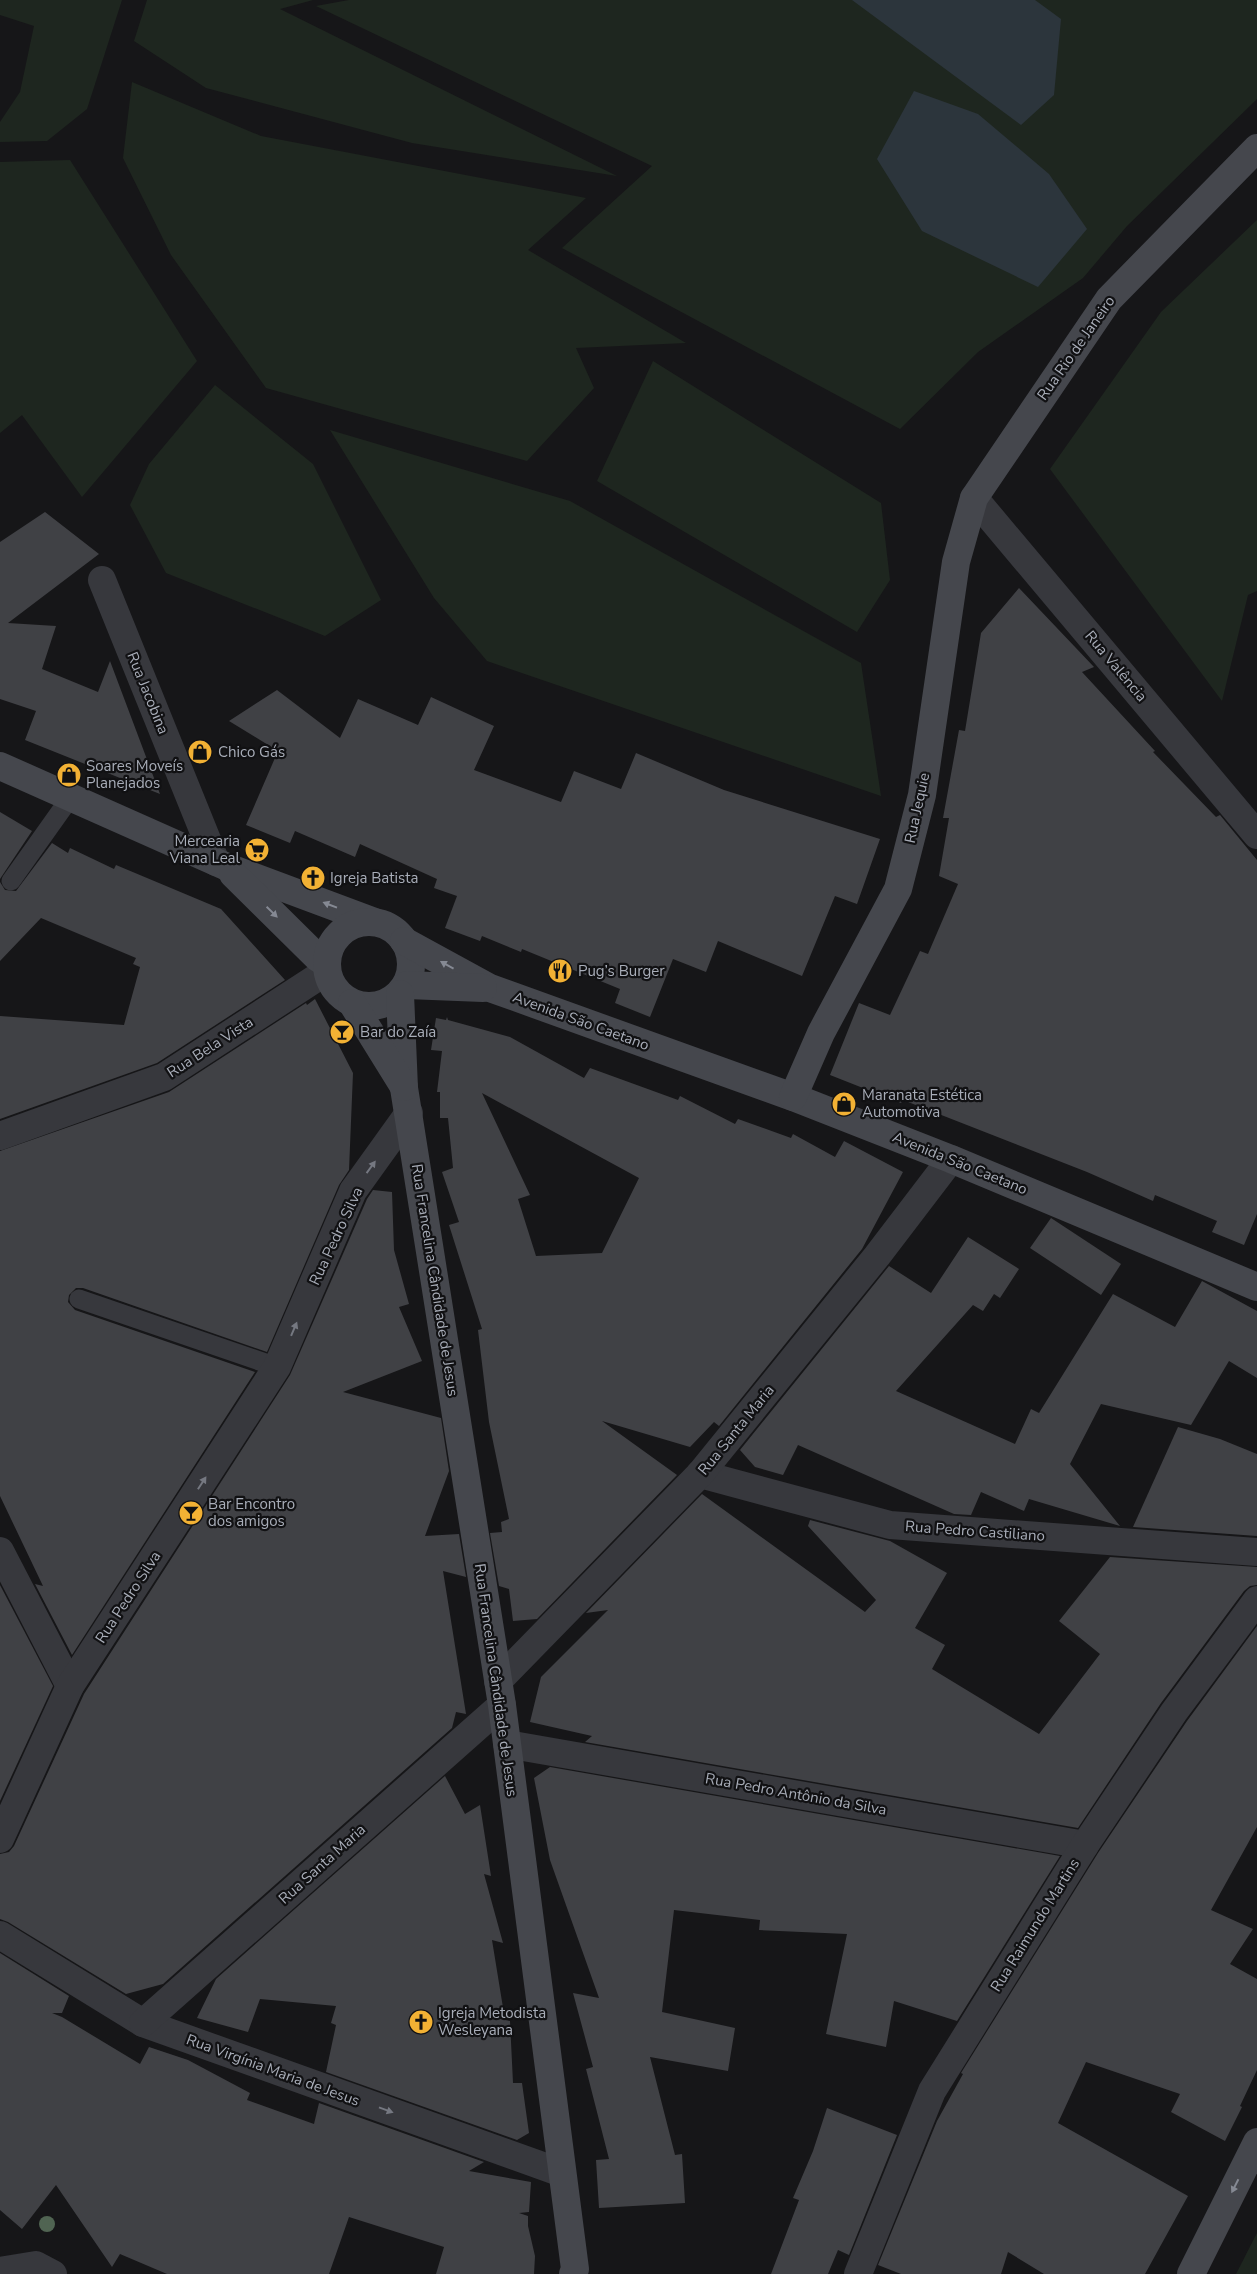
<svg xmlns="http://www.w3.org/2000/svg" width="1257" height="2274" viewBox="0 0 1257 2274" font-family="'Nunito Sans',sans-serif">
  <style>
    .green { fill: #1e261f }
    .water { fill: #2c353c }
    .building { fill: #404145; fill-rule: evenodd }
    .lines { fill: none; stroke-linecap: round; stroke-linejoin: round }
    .lane { stroke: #37383d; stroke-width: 19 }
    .street { stroke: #37383d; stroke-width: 28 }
    .secondary { stroke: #45474d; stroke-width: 28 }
    .tree { fill: #506452 }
    .oneway { fill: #858993 }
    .oneway2 { fill: #757881 }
    .labels { text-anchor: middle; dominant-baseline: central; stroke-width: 4.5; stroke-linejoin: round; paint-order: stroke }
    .street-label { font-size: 15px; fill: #a8adb8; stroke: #111113 }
    .poi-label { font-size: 15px; fill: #a8adb8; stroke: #111113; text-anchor: start }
  </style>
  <rect width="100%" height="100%" fill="#161618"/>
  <g class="green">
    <path d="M 0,0 L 122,0 L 87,109 L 47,141 L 0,142 L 0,122 L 20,92 L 34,26 L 0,15 Z"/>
    <path d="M 147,0 L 313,0 L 280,9 L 617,176 L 412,143 L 206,88 L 134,41 Z"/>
    <path d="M 349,0 L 1257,0 L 1257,99 L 1127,226 L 1083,278 L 978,352 L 900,429 L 562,248 L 652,166 L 316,6 Z"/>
    <path d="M 132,82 L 261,136 L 586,198 L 528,250 L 686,343 L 576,348 L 594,388 L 527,461 L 266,388 L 171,255 L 123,158 Z"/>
    <path d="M 70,160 L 197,361 L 82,497 L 22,415 L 0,433 L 0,162 Z"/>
    <path d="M 1257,220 L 1257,591 L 1248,595 L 1222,701 L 1050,469 L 1161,312 Z"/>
    <path d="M 653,361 L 881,503 L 890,580 L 857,632 L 597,481 Z"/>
    <path d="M 215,385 L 313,464 L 381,600 L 325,636 L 166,573 L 130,505 L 149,464 Z"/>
    <path d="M 330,430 L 570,501 L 861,663 L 881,796 L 487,661 L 434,598 Z"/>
    <path d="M 1257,2233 L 1257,2274 L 1236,2274 Z"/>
  </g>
  <g class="water">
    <path d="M 852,0 L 1035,0 L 1061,19 L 1054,95 L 1021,125 Z"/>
    <path d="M 914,91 L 978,114 L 1049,174 L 1087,229 L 1038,287 L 922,231 L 877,159 Z"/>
  </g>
  <g class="building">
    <path d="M 45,512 L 99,554 L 8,623 L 56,626 L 42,669 L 98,692 L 110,661 L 160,794 L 25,740 L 36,711 L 0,699 L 0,542 Z"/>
    <path d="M 1019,588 L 1094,667 L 1082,672 L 1155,751 L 1153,752 L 1216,817 L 1220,815 L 1257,860 L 1257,1214 L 1244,1245 L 1212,1232 L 1217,1221 L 1155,1195 L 1153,1201 L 1087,1172 L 903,1100 L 901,1103 L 830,1075 L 859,1003 L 890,1015 L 920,951 L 928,954 L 958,884 L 939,876 L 949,818 L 943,818 L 959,730 L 965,731 L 981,633 Z"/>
    <path d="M 277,690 L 340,738 L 358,699 L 418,725 L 431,697 L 494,726 L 474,770 L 561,802 L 574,771 L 621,789 L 636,753 L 724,790 L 880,839 L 857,904 L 835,896 L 802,976 L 718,941 L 706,972 L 673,959 L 650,1017 L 615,1003 L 620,989 L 522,949 L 521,952 L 482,936 L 480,941 L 445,928 L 457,896 L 434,888 L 437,879 L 360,844 L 355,857 L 295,831 L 290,843 L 246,825 L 278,751 L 229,721 Z"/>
    <path d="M 0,812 L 32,831 L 0,879 Z"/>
    <path d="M 52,843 L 68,853 L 70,848 L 114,869 L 116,865 L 221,909 L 285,980 L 157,1063 L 0,1119 L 0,1016 L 124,1025 L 140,967 L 133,964 L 136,958 L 41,918 L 0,961 L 0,882 L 5,890 L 16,891 Z"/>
    <path d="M 315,999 L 353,1073 L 349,1170 L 339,1185 L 267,1352 L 83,1288 L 76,1288 L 69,1295 L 68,1302 L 75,1310 L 255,1372 L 72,1655 L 35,1584 L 43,1586 L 0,1496 L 0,1151 L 169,1092 L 306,1003 L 307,1005 Z"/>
    <path d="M 447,1017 L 448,1020 L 510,1037 L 584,1078 L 590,1068 L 678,1100 L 680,1096 L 735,1124 L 738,1119 L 791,1138 L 793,1134 L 835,1157 L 844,1141 L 903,1172 L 862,1249 L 719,1426 L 714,1422 L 690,1447 L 602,1421 L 677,1475 L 537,1619 L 513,1621 L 509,1589 L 499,1586 L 490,1533 L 502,1532 L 501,1522 L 509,1519 L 489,1422 L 478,1330 L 482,1329 L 449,1225 L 459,1222 L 442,1172 L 453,1168 L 448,1118 L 440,1118 L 440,1092 L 437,1092 L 442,1051 L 431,1050 L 436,1018 L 446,1020 ZM 482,1093 L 639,1178 L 602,1253 L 536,1256 L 518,1199 L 530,1195 Z"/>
    <path d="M 373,1190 L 392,1192 L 394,1250 L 409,1304 L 399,1307 L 422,1361 L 343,1392 L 441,1418 L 449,1471 L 425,1536 L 459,1534 L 466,1577 L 443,1571 L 466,1714 L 456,1712 L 452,1728 L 163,1984 L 126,1994 L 8,1922 L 0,1919 L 0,1854 L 9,1852 L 14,1846 L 84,1694 L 290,1375 L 367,1199 Z"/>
    <path d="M 1051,1218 L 1121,1264 L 1101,1295 L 1030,1248 Z"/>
    <path d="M 968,1237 L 1019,1269 L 1000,1298 L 994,1294 L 983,1311 L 973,1305 L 896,1391 L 1015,1444 L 1031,1409 L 1039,1413 L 1113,1294 L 1175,1327 L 1202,1281 L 1257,1311 L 1257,1378 L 1229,1361 L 1191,1425 L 1101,1404 L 1070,1464 L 1120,1526 L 1029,1499 L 1024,1511 L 981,1492 L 971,1515 L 954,1514 L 798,1445 L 783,1475 L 755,1467 L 740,1450 L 889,1266 L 931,1293 Z"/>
    <path d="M 1178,1427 L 1220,1439 L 1257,1454 L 1257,1536 L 1133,1527 Z"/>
    <path d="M 702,1494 L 865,1612 L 876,1600 L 808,1526 L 810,1520 L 890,1541 L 947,1573 L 915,1628 L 945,1645 L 932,1669 L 1039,1734 L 1100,1654 L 1059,1621 L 1110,1557 L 1257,1567 L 1257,1585 L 1250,1586 L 1244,1591 L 1161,1703 L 1078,1828 L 585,1742 L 592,1736 L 530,1722 L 541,1677 L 608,1610 L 586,1613 Z"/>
    <path d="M 0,1585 L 53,1686 L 0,1801 Z"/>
    <path d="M 1257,1626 L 1257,1827 L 1211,1910 L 1253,1929 L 1230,1964 L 1257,1979 L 1257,2070 L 1240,2106 L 1242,2107 L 1225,2141 L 1171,2112 L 1180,2094 L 1086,2062 L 1058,2123 L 1188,2196 L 1145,2274 L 1044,2274 L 1008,2252 L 1001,2274 L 901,2274 L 878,2265 L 937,2121 L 963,2074 L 961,2073 L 1098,1853 L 1187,1721 Z"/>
    <path d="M 550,1767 L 1060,1856 L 957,2021 L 894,2001 L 886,2047 L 826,2034 L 847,1934 L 759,1930 L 760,1920 L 674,1910 L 662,2012 L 735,2028 L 728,2071 L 650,2057 L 675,2155 L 682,2154 L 685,2203 L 599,2208 L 596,2160 L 609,2159 L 586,2069 L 593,2067 L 573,1993 L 599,1998 L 550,1860 L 534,1778 Z"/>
    <path d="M 445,1776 L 465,1814 L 480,1805 L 491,1876 L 484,1874 L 503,1943 L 492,1940 L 505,2020 L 510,2021 L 513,2083 L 522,2083 L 529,2133 L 517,2140 L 326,2072 L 336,2025 L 331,2023 L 336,2006 L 260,1999 L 248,2032 L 197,2018 L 216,1979 Z"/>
    <path d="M 0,1953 L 69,1996 L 62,2013 L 52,2013 L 62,2017 L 140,2064 L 149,2047 L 188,2060 L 250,2093 L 247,2100 L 314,2124 L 319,2103 L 484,2162 L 469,2171 L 531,2182 L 529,2212 L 519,2213 L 528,2216 L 528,2226 L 535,2256 L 534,2274 L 436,2274 L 444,2247 L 349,2217 L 329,2274 L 167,2274 L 120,2254 L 112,2267 L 56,2185 L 22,2229 L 0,2210 Z"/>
    <path d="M 827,2108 L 897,2135 L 849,2255 L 838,2250 L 828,2274 L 771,2274 L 799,2200 L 793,2198 L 813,2151 Z"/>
  </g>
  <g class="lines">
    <g class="lane">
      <path d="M 11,881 L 70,798"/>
      <path d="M 79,1299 L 277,1367"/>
    </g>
    <g class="street">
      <path d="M 974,498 L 1257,835"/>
      <path d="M 102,580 L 216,862"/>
      <path d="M 0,1136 L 164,1077 L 327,971"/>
      <path d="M 700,1474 L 890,1525 L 1257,1552"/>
      <path d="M 0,1551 L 70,1686"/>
      <path d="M 498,1681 L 700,1474 L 877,1256 L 951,1159"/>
      <path d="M 507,1744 L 1085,1845"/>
      <path d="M 0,1839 L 70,1686 L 277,1367 L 353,1191 L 409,1113"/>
      <path d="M 0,1935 L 143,2023 L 562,2173"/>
      <path d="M 143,2023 L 502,1705"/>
      <path d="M 0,2271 L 36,2265 L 53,2274"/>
      <path d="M 858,2274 L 932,2091 L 1085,1845 L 1174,1712 L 1257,1600"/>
    </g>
    <g class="secondary">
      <path d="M 0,766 L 225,866 L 375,922"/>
      <path d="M 233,874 L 318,958 L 326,963"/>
      <circle cx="369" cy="964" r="42"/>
      <path d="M 404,941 L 490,988 L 793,1097 L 951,1159 L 1257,1287"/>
      <path d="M 407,985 L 483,988"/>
      <path d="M 400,994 L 404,1088 L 502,1705 L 575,2269 L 573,2274"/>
      <path d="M 352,1003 L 404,1087"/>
      <path d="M 793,1097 L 821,1033 L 898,889 L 922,795 L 956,562 L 974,498 L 1109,299 L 1257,148"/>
      <path d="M 1191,2274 L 1257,2142"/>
    </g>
  </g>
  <circle class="tree" cx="47" cy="2224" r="8"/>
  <defs><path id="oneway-solid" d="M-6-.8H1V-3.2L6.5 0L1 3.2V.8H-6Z" transform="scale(1.25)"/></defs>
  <g class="oneway">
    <use href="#oneway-solid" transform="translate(330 905) rotate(-159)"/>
    <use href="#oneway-solid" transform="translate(272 912) rotate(44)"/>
    <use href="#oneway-solid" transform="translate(447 965) rotate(-151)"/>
    <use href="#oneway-solid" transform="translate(1235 2186) rotate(117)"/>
  </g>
  <g class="oneway2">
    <use href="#oneway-solid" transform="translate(371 1167) rotate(-54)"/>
    <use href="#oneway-solid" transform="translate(294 1329) rotate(-67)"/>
    <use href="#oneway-solid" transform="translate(202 1483) rotate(-57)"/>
    <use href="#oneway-solid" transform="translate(386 2110) rotate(20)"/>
  </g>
  <defs>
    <symbol id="shop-disc" viewBox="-11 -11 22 22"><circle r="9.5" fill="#f2b134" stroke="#111113"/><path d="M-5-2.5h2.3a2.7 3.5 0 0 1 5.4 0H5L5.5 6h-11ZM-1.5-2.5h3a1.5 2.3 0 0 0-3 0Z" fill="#111"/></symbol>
    <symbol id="supermarket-disc" viewBox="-11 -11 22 22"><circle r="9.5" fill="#f2b134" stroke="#111113"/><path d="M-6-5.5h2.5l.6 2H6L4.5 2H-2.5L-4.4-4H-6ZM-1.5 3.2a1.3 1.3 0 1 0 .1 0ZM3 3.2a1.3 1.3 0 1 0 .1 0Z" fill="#111"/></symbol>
    <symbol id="church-disc" viewBox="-11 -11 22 22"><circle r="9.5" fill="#f2b134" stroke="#111113"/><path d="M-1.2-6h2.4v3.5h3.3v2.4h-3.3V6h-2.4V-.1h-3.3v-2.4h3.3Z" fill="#111"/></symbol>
    <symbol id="restaurant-disc" viewBox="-11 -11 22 22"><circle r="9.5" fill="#f2b134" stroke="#111113"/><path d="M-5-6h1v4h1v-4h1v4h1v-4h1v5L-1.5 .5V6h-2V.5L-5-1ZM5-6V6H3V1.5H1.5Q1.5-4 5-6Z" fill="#111"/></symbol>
    <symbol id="bar-disc" viewBox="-11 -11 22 22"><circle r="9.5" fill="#f2b134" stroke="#111113"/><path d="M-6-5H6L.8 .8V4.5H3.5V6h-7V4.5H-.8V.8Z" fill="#111"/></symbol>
  </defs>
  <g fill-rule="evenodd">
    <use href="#shop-disc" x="186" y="738" width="28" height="28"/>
    <use href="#shop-disc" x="55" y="761" width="28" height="28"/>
    <use href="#supermarket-disc" x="243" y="836" width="28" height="28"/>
    <use href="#church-disc" x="299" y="864" width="28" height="28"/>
    <use href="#restaurant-disc" x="546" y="957" width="28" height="28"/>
    <use href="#bar-disc" x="328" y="1018" width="28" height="28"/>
    <use href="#shop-disc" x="830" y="1090" width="28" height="28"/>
    <use href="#bar-disc" x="177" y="1499" width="28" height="28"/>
    <use href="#church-disc" x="407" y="2008" width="28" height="28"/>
  </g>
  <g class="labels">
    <g class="street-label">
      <text transform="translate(1076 348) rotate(-55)">Rua Rio de Janeiro</text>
      <text transform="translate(1116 666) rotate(50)">Rua Valência</text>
      <text transform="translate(148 693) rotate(68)">Rua Jacobina</text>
      <text transform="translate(917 808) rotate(-78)">Rua Jequie</text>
      <text transform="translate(581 1021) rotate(20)">Avenida São Caetano</text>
      <text transform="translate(210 1047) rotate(-33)">Rua Bela Vista</text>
      <text transform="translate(960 1163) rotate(22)">Avenida São Caetano</text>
      <text transform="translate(336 1236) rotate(-65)">Rua Pedro Silva</text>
      <text transform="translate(435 1280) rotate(81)">Rua Francelina Cândidade de Jesus</text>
      <text transform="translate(736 1430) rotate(-51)">Rua Santa Maria</text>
      <text transform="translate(975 1531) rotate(4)">Rua Pedro Castiliano</text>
      <text transform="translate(128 1597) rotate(-57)">Rua Pedro Silva</text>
      <text transform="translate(496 1680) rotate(82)">Rua Francelina Cândidade de Jesus</text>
      <text transform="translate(796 1794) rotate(10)">Rua Pedro Antônio da Silva</text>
      <text transform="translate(322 1864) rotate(-42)">Rua Santa Maria</text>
      <text transform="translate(1035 1925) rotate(-58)">Rua Raimundo Martins</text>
      <text transform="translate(273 2070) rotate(20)">Rua Virgínia Maria de Jesus</text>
    </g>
    <g class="poi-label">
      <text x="218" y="752">Chico Gás</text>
      <text x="86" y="766">Soares Moveís<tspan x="86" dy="17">Planejados</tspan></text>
      <text x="240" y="841" text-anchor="end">Mercearia<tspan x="240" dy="17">Viana Leal</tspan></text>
      <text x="330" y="878">Igreja Batista</text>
      <text x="578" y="971">Pug’s Burger</text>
      <text x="360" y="1032">Bar do Zaía</text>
      <text x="862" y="1095">Maranata Estética<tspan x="862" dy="17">Automotiva</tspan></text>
      <text x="208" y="1504">Bar Encontro<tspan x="208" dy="17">dos amigos</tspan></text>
      <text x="438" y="2013">Igreja Metodista<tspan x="438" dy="17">Wesleyana</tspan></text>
    </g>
  </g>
</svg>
